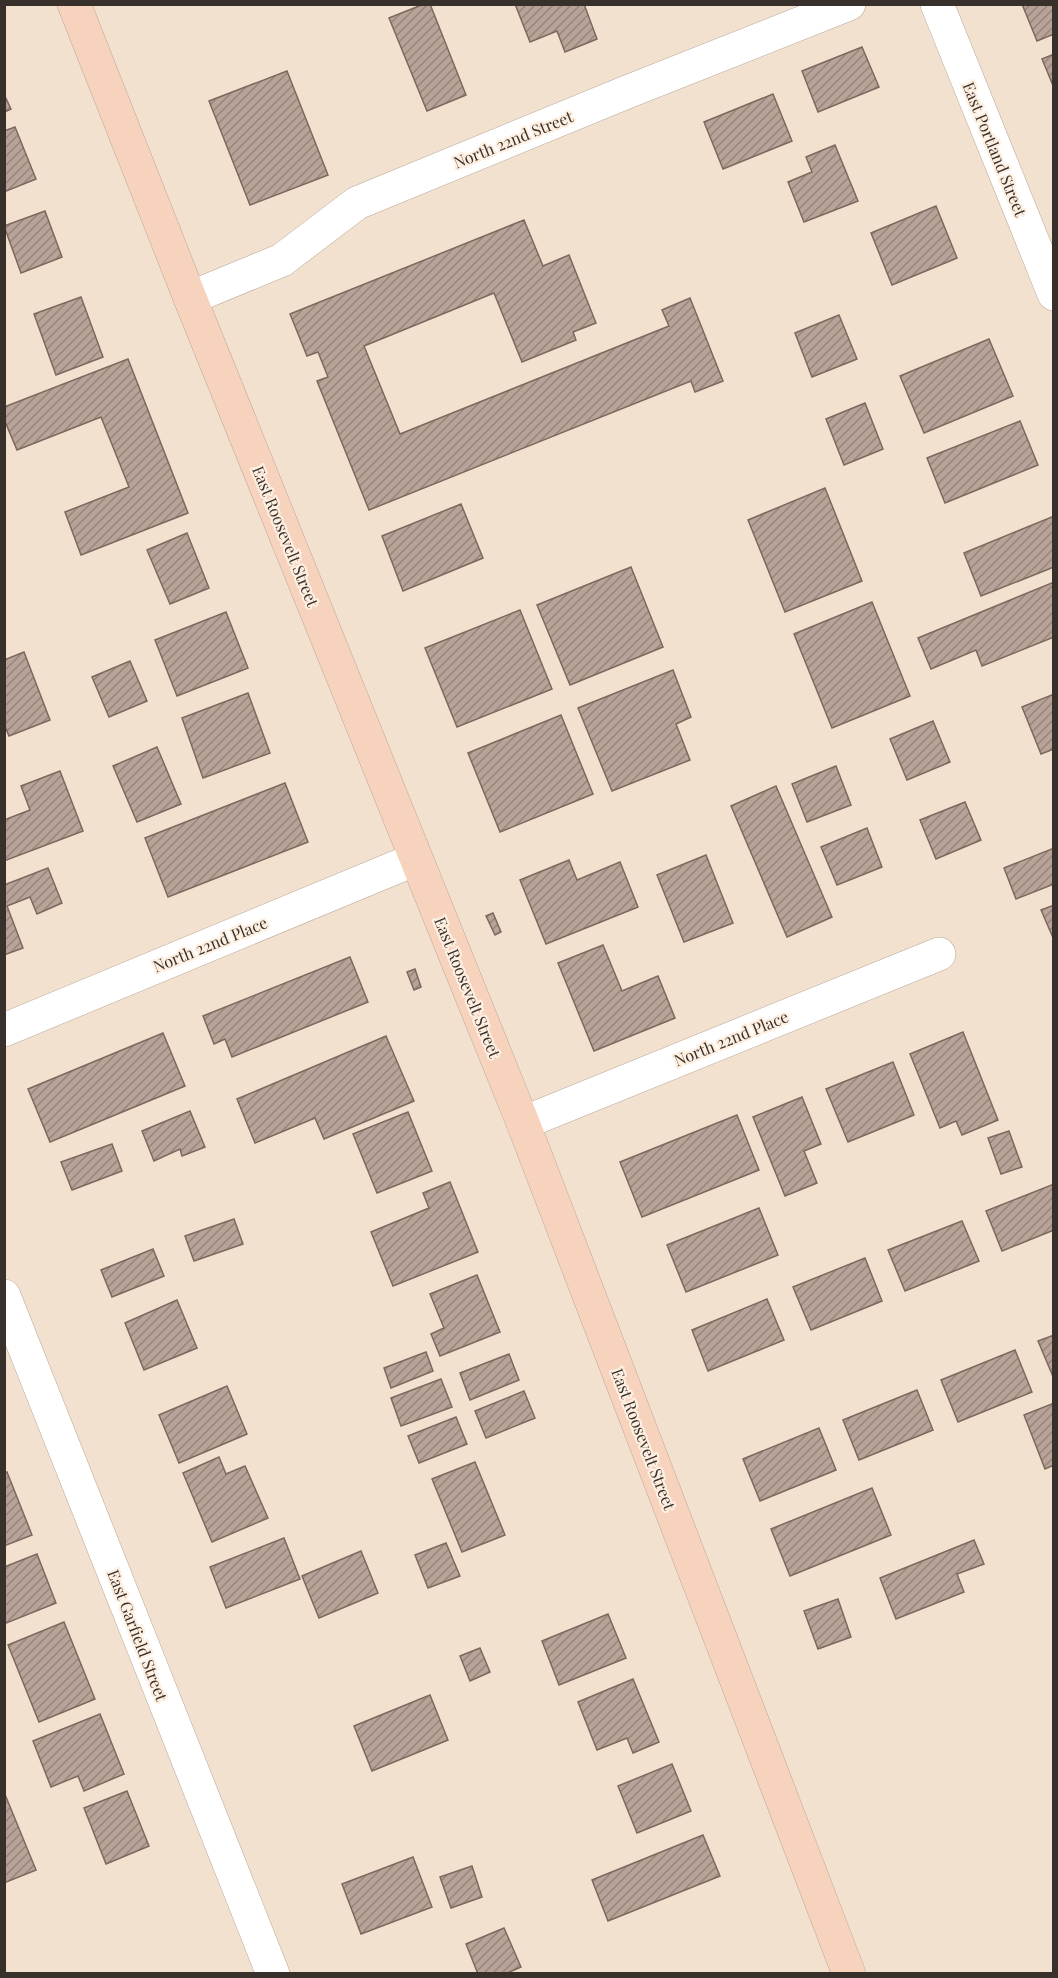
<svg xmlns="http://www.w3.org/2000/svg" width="1058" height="1978" viewBox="0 0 1058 1978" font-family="'Playfair Display',serif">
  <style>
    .building { fill: url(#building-hatch); stroke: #7d685e; stroke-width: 1.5 }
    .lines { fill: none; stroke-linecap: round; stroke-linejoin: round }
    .street-casing { stroke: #b9a898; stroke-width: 34 }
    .secondary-casing { stroke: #b9a898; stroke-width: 34 }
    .street { stroke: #fff; stroke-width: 33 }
    .secondary { stroke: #f7d3be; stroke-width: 33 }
    .labels { text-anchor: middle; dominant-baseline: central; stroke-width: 4.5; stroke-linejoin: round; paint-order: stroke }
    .street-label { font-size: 16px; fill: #38312b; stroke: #feefe1 }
  </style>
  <defs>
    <pattern id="building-hatch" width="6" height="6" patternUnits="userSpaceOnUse" patternTransform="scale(1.5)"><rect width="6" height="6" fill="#b9a398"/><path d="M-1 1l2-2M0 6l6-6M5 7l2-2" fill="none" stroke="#97857c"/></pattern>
  </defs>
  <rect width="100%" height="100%" fill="#f3e1d0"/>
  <g class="building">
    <path d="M 424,4 L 430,4 L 466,95 L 427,111 L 389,18 Z"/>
    <path d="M 515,4 L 584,4 L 597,39 L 565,52 L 557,31 L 530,42 Z"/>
    <path d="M 1022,4 L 1054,4 L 1054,34 L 1037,41 Z"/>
    <path d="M 862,47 L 879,87 L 818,112 L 802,71 Z"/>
    <path d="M 1054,54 L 1054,88 L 1042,59 Z"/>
    <path d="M 287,71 L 328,175 L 250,205 L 209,101 Z"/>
    <path d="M 4,94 L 11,109 L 4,112 Z"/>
    <path d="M 773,94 L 792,141 L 723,169 L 704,122 Z"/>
    <path d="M 15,127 L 36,179 L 4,192 L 4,131 Z"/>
    <path d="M 835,145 L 858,201 L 804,222 L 788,182 L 812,172 L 806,157 Z"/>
    <path d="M 936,206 L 957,258 L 892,285 L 871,233 Z"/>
    <path d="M 45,211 L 62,257 L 21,273 L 4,226 Z"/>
    <path d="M 524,220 L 543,266 L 569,255 L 596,323 L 573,332 L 576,340 L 522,362 L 494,293 L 364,346 L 400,434 L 669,326 L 662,310 L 690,298 L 723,381 L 695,392 L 691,381 L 369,510 L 317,381 L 328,377 L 318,352 L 307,356 L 290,314 Z"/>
    <path d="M 81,297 L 103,357 L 56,375 L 34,314 Z"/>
    <path d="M 839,315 L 857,359 L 812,377 L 795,333 Z"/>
    <path d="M 989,339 L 1013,396 L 924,433 L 900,376 Z"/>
    <path d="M 128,359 L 188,513 L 81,555 L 65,512 L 129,487 L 101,417 L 17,450 L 4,419 L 4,407 Z"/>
    <path d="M 865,403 L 883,449 L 844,465 L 826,419 Z"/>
    <path d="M 1020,421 L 1038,465 L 945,503 L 927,458 Z"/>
    <path d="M 825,488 L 862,581 L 785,612 L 748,520 Z"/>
    <path d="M 461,504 L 483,558 L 403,591 L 382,536 Z"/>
    <path d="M 1054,516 L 1054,567 L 981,596 L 964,553 Z"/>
    <path d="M 187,533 L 209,588 L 170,604 L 147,550 Z"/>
    <path d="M 631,567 L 663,647 L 570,685 L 537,605 Z"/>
    <path d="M 1054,582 L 1054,637 L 982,666 L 976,650 L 931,669 L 918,638 Z"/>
    <path d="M 872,602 L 910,696 L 832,728 L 794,634 Z"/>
    <path d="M 520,610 L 552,689 L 457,727 L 425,648 Z"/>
    <path d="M 226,612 L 248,668 L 177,696 L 155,640 Z"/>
    <path d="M 24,652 L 50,720 L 9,736 L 4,724 L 4,660 Z"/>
    <path d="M 130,661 L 147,701 L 109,717 L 92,677 Z"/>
    <path d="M 673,670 L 691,717 L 676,724 L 690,760 L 612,791 L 578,708 Z"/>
    <path d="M 248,693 L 270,753 L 203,778 L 182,718 Z"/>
    <path d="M 1054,694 L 1054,749 L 1041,754 L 1022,707 Z"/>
    <path d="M 561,715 L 593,794 L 500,832 L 468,753 Z"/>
    <path d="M 933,721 L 950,762 L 907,780 L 890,739 Z"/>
    <path d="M 157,747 L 181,804 L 137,822 L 113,766 Z"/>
    <path d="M 836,766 L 851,805 L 807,822 L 792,784 Z"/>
    <path d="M 60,771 L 83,831 L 4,861 L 4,820 L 30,810 L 21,786 Z"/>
    <path d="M 285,783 L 308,842 L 168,897 L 145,838 Z"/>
    <path d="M 776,786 L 832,917 L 787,937 L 731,806 Z"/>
    <path d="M 965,802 L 981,840 L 936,859 L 920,820 Z"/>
    <path d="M 867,828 L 882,867 L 837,885 L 821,847 Z"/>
    <path d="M 1054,848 L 1054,884 L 1016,899 L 1004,868 Z"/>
    <path d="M 706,855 L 733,923 L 684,942 L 657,875 Z"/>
    <path d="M 569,860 L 577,880 L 620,862 L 638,907 L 546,944 L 520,880 Z"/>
    <path d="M 48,868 L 62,903 L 37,914 L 30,897 L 7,906 L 23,948 L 4,955 L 4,885 Z"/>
    <path d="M 1054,905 L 1054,940 L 1041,910 Z"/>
    <path d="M 493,913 L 501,932 L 495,935 L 486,916 Z"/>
    <path d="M 603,945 L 622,991 L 658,976 L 675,1018 L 594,1051 L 558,963 Z"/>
    <path d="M 350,957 L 368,1002 L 232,1057 L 225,1039 L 214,1044 L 203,1016 Z"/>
    <path d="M 415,969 L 421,987 L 414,990 L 407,972 Z"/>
    <path d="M 963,1032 L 998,1120 L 962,1135 L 956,1121 L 940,1128 L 910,1054 Z"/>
    <path d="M 163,1033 L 185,1086 L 50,1142 L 28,1089 Z"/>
    <path d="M 386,1036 L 414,1101 L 324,1139 L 315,1118 L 255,1143 L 237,1099 Z"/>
    <path d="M 893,1062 L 914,1115 L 848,1142 L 826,1089 Z"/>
    <path d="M 802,1097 L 821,1144 L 804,1151 L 817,1183 L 785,1196 L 753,1117 Z"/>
    <path d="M 190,1111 L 205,1147 L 182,1156 L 180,1149 L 154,1161 L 142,1131 Z"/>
    <path d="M 408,1112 L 432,1171 L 377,1193 L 353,1134 Z"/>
    <path d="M 737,1115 L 759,1170 L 642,1217 L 620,1162 Z"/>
    <path d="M 1009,1131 L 1022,1167 L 1001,1174 L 988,1138 Z"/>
    <path d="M 112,1144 L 122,1171 L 72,1190 L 61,1162 Z"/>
    <path d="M 450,1182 L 478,1252 L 393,1286 L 371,1232 L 429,1208 L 423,1193 Z"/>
    <path d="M 1054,1184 L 1054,1230 L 1002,1251 L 986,1211 Z"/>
    <path d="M 759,1208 L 778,1255 L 686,1292 L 667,1245 Z"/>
    <path d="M 234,1219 L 243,1244 L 194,1261 L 185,1236 Z"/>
    <path d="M 962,1221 L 979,1261 L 905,1291 L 888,1250 Z"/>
    <path d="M 153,1249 L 164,1276 L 112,1297 L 101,1270 Z"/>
    <path d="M 865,1258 L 882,1301 L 811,1330 L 793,1287 Z"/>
    <path d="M 477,1275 L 500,1332 L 440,1356 L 431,1334 L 444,1328 L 430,1294 Z"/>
    <path d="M 767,1299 L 784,1340 L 708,1371 L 692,1330 Z"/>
    <path d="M 177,1300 L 197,1348 L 144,1370 L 125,1323 Z"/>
    <path d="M 1054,1335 L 1054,1379 L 1038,1341 Z"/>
    <path d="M 1015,1350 L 1032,1392 L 958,1422 L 941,1380 Z"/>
    <path d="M 426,1352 L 433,1371 L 391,1388 L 384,1368 Z"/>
    <path d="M 509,1354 L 519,1380 L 470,1400 L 460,1373 Z"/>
    <path d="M 441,1379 L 452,1407 L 401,1426 L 391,1398 Z"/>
    <path d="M 227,1386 L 247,1434 L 179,1463 L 159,1415 Z"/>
    <path d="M 917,1390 L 933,1430 L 859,1460 L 843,1420 Z"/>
    <path d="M 524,1391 L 535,1418 L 486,1438 L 475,1411 Z"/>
    <path d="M 1054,1403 L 1054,1465 L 1045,1469 L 1024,1415 Z"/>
    <path d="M 456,1417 L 467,1444 L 419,1463 L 408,1436 Z"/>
    <path d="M 819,1428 L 836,1470 L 760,1501 L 743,1459 Z"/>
    <path d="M 219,1457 L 226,1474 L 245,1466 L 268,1518 L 212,1542 L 183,1473 Z"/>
    <path d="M 475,1462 L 505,1535 L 462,1552 L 432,1479 Z"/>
    <path d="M 7,1472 L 32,1535 L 4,1546 L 4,1473 Z"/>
    <path d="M 872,1488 L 891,1535 L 790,1576 L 771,1529 Z"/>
    <path d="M 284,1538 L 300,1579 L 226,1608 L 210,1567 Z"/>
    <path d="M 974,1540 L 984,1564 L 957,1574 L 964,1592 L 896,1619 L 880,1578 Z"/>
    <path d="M 446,1543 L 460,1576 L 428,1588 L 415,1555 Z"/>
    <path d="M 361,1551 L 378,1593 L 319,1618 L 302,1576 Z"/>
    <path d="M 37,1554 L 56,1603 L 4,1624 L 4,1567 Z"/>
    <path d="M 838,1599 L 851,1637 L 818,1649 L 804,1611 Z"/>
    <path d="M 608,1614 L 626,1658 L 559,1685 L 542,1641 Z"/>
    <path d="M 64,1622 L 95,1699 L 39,1722 L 8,1645 Z"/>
    <path d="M 480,1648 L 490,1672 L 470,1681 L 460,1656 Z"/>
    <path d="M 633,1679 L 659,1742 L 633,1753 L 627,1738 L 597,1750 L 578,1702 Z"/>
    <path d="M 430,1695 L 448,1740 L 372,1771 L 354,1726 Z"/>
    <path d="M 100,1714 L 124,1774 L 84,1791 L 78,1776 L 51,1787 L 33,1741 Z"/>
    <path d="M 672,1764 L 691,1811 L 637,1833 L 618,1786 Z"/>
    <path d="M 127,1791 L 149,1846 L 106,1864 L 84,1808 Z"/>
    <path d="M 4,1792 L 36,1870 L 4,1883 Z"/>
    <path d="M 703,1835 L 720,1876 L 608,1921 L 592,1880 Z"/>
    <path d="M 413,1857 L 432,1907 L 361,1934 L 342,1884 Z"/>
    <path d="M 472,1866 L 482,1897 L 451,1908 L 440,1877 Z"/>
    <path d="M 504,1928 L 521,1967 L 505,1974 L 478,1974 L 466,1944 Z"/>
  </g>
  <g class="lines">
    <defs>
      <g id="street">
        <path d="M 937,4 L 1054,294"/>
        <path d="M 190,298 L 282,260 L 357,203 L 627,92 L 849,4"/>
        <path d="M 4,1030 L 416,859"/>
        <path d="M 523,1123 L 939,954"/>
        <path d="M 4,1296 L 273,1974"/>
      </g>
      <path id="secondary" d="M 74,4 L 190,298 L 523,1123 L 849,1974"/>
    </defs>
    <use href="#street" class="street-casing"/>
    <use href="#secondary" class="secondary-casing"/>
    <use href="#street" class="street"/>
    <use href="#secondary" class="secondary"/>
  </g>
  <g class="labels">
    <g class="street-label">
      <text transform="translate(513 139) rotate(-22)">North 22nd Street</text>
      <text transform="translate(995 149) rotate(68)">East Portland Street</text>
      <text transform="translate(286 536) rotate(68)">East Roosevelt Street</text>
      <text transform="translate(210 944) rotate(-22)">North 22nd Place</text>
      <text transform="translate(468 987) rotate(68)">East Roosevelt Street</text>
      <text transform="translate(731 1038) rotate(-22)">North 22nd Place</text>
      <text transform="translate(644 1439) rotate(69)">East Roosevelt Street</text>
      <text transform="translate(138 1635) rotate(69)">East Garfield Street</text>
    </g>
  </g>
  <rect width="1058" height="1978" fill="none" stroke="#38312b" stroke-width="12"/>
</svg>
